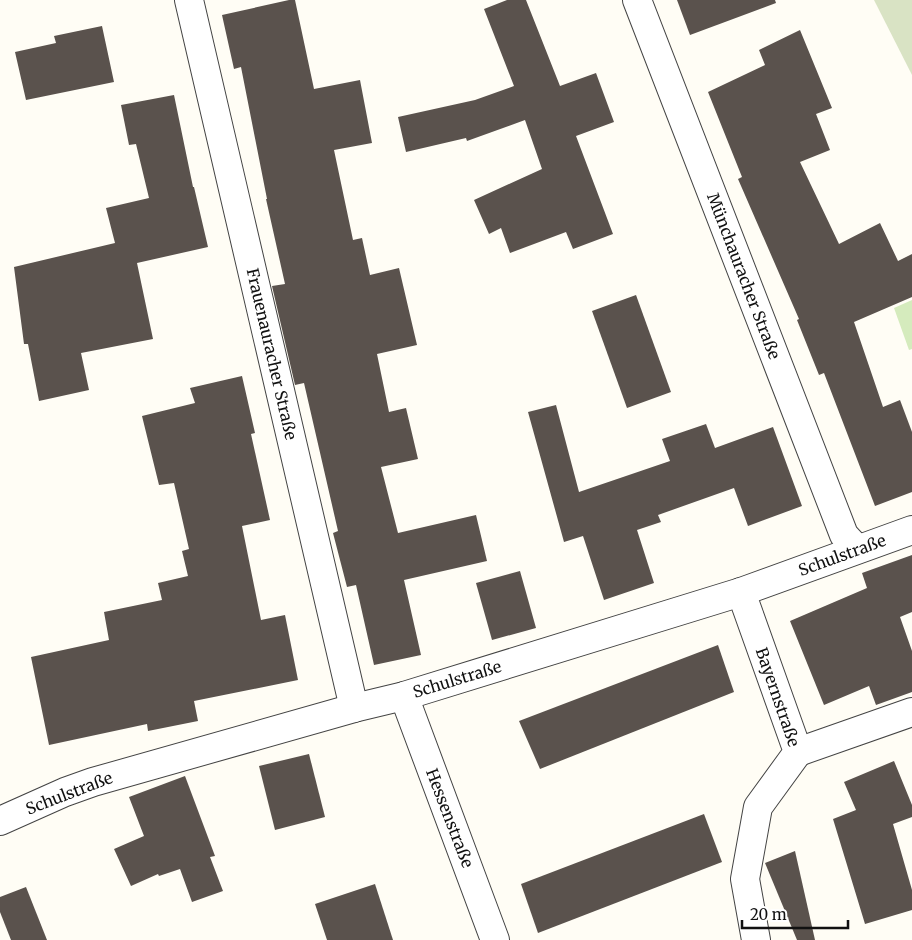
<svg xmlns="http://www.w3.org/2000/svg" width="912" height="940" viewBox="0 0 912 940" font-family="Merriweather,serif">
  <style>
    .green { fill: #d5ebbd }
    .cemetery { fill: #d9e3c4 }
    .building { fill: #5a524d }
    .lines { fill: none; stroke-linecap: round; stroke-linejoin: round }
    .street-casing { stroke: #444; stroke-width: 30 }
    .street { stroke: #fff; stroke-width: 28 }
    .labels { text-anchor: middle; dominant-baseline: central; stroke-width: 5; stroke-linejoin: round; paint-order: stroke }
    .street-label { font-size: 16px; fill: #111; stroke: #fff }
  </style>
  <rect width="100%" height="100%" fill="#fffdf5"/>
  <path class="green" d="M 912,300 L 912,349 L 909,350 L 894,308 Z"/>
  <path class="cemetery" d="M 874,0 L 912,0 L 912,75 Z"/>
  <g class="building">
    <path d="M 289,0 L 295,0 L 314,89 L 360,80 L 372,143 L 334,150 L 353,240 L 362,238 L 370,275 L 399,268 L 417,345 L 377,354 L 389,412 L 406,408 L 418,459 L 381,467 L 398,533 L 476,515 L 487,561 L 404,580 L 421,655 L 374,665 L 356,585 L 347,587 L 333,533 L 338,531 L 304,383 L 295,385 L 272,286 L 285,284 L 266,199 L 267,199 L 241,67 L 234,69 L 222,15 Z"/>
    <path d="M 507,0 L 526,0 L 560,86 L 596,73 L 614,122 L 576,136 L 613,234 L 573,249 L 566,232 L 510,253 L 501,228 L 489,234 L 474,200 L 542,169 L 525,120 L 467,141 L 466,138 L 406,152 L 398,117 L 475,100 L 514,86 L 484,9 Z"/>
    <path d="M 677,0 L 775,0 L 776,3 L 690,35 Z"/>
    <path d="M 102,26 L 114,82 L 26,100 L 15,52 L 56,43 L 54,36 Z"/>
    <path d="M 800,30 L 832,108 L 816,114 L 830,150 L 800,162 L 839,244 L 880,223 L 898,261 L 912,254 L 912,297 L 854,322 L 883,407 L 900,400 L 912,432 L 912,492 L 875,506 L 824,373 L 819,375 L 797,320 L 799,319 L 738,179 L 742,177 L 708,92 L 765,65 L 759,50 Z"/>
    <path d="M 174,95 L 193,187 L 194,187 L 208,247 L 137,263 L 153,339 L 81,353 L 89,390 L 39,401 L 28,344 L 24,344 L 14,267 L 115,243 L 106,208 L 149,198 L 136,144 L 129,145 L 121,105 Z"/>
    <path d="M 636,295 L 671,392 L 627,408 L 592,311 Z"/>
    <path d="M 242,376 L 255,433 L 251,434 L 270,520 L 242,526 L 261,620 L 285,615 L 298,680 L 194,701 L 198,721 L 148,731 L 147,724 L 49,745 L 31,657 L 109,640 L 104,612 L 162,600 L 158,583 L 188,576 L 182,551 L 189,549 L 174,483 L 159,485 L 142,416 L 195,403 L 190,388 Z"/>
    <path d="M 556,405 L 579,492 L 670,461 L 662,439 L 706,424 L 715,448 L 773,427 L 802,506 L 748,526 L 734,488 L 658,515 L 661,522 L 637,530 L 654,583 L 604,600 L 583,536 L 564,542 L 528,412 Z"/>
    <path d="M 912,555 L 912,612 L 900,617 L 912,651 L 912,692 L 876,705 L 869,686 L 824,705 L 790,621 L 867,588 L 862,573 Z"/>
    <path d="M 520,571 L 536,628 L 492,640 L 476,583 Z"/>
    <path d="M 718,645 L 734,692 L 540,769 L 519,721 Z"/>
    <path d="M 309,754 L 325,817 L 275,830 L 259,766 Z"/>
    <path d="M 894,761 L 912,805 L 912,817 L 893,824 L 912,890 L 912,910 L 865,924 L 833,819 L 856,810 L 844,782 Z"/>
    <path d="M 185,776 L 215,856 L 210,857 L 223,891 L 192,902 L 180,869 L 159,876 L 158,874 L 131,886 L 114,849 L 144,836 L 129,797 Z"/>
    <path d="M 704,814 L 722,862 L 538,933 L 521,884 Z"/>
    <path d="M 795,851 L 815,940 L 797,940 L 765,863 Z"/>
    <path d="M 375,884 L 393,940 L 327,940 L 315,904 Z"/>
    <path d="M 26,887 L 47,940 L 11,940 L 0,912 L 0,897 Z"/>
  </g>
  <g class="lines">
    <defs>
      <g id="street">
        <path d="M 189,0 L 354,708"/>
        <path d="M 637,0 L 844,535 L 857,549"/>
        <path d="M 741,592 L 798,752 L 758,807 L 745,879 L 756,940"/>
        <path d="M 404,696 L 495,940"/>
        <path d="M 798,752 L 912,712"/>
        <path d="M 0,821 L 65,792 L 93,782 L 354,708 L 404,696 L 741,592 L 912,530"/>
      </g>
    </defs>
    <use href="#street" class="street-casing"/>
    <use href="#street" class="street"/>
  </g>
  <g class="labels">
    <g class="street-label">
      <text transform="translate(744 276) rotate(69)">Münchauracher Straße</text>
      <text transform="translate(272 354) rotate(77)">Frauenauracher Straße</text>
      <text transform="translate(842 555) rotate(-20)">Schulstraße</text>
      <text transform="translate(457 679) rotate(-17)">Schulstraße</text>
      <text transform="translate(778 697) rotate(71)">Bayernstraße</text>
      <text transform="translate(69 793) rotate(-21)">Schulstraße</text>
      <text transform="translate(450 818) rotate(69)">Hessenstraße</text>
    </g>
  </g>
  <path d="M742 920v8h106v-8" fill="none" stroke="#111111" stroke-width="2.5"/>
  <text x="750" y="920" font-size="15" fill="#111111" stroke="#ffffff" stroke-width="4" paint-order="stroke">20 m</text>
</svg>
